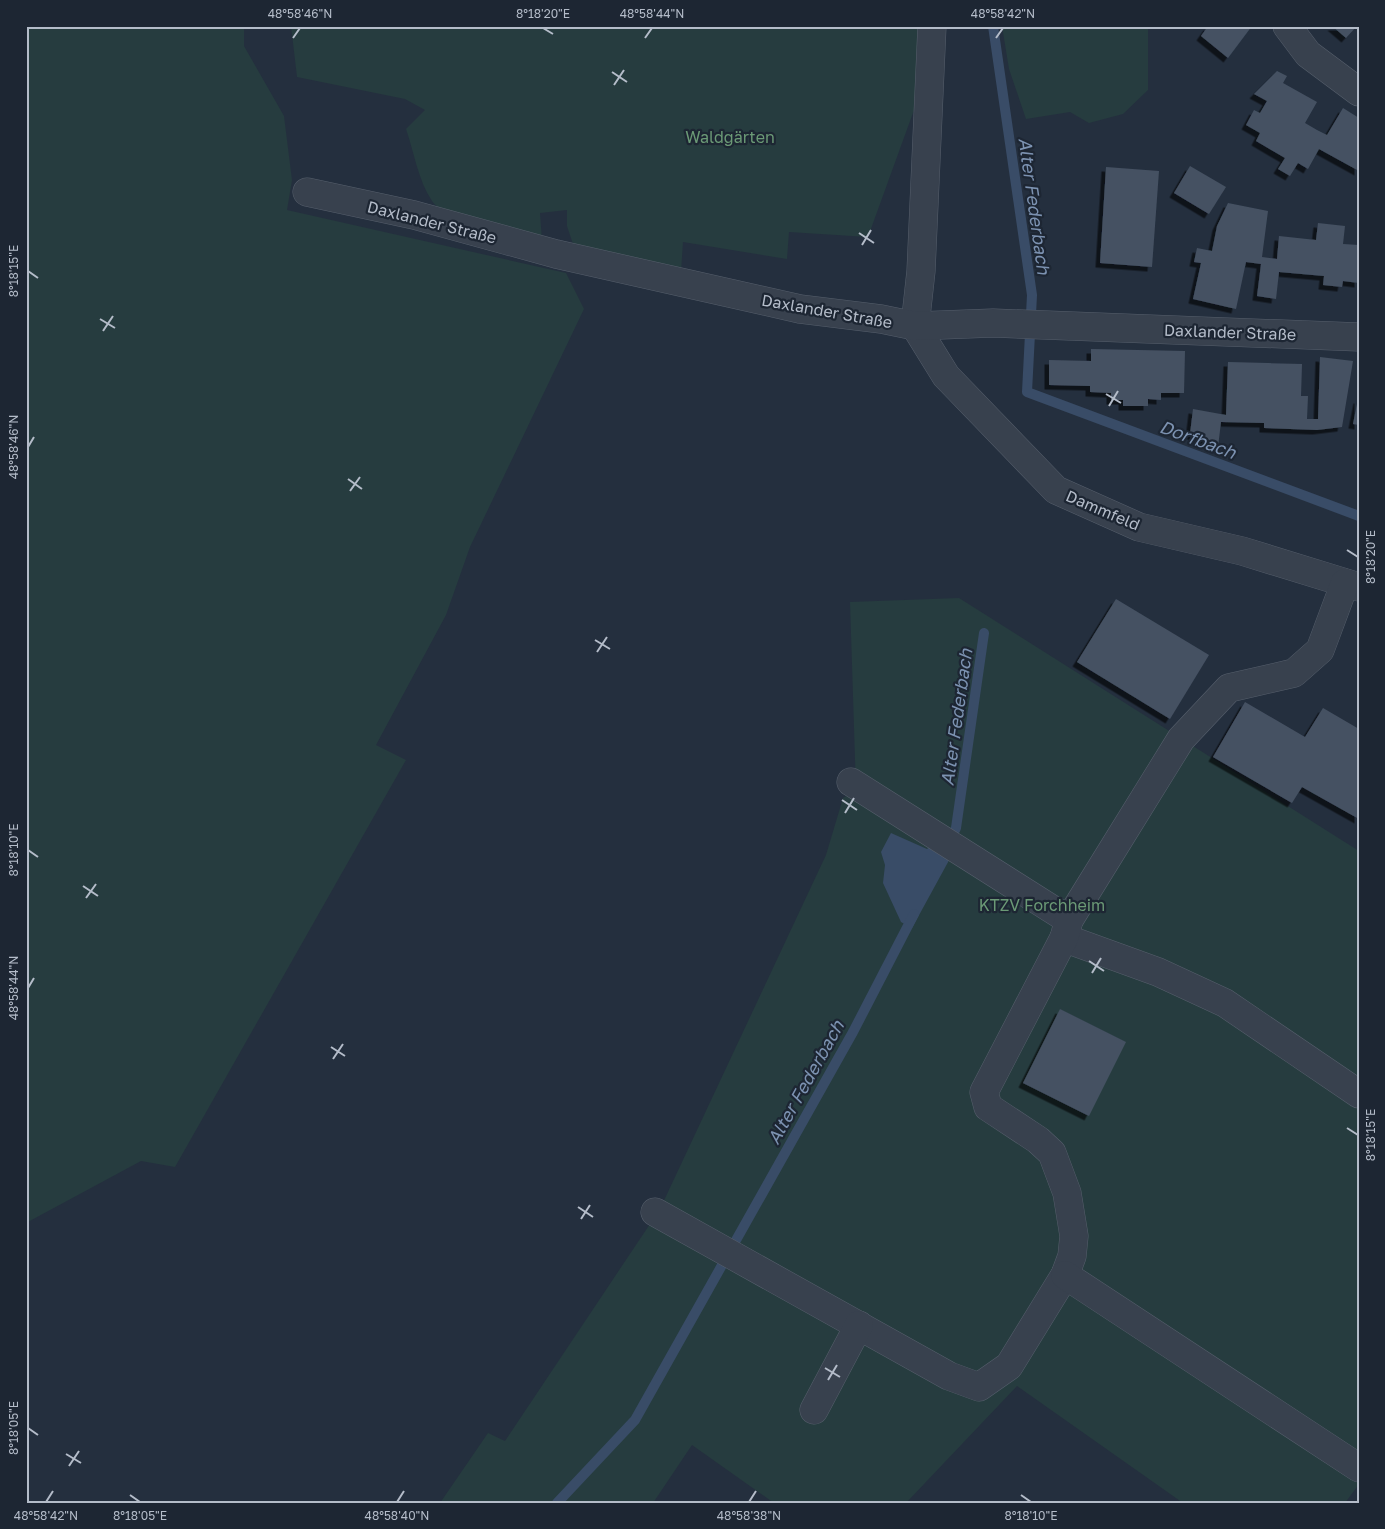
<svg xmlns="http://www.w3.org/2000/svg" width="1385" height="1529" viewBox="0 0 1385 1529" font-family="'Golos Text',sans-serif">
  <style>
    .green { fill: #263c3f }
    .water { fill: #394c67 }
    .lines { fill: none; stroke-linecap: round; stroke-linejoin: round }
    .stream { stroke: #394c67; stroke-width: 10 }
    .building { fill: #455162; filter: url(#shadow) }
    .minor-casing { stroke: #565f6c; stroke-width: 29 }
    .minor { stroke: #38414e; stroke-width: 28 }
    .ticks { fill: none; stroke: #b4bcc9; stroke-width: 2 }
    .labels { text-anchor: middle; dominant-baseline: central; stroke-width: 4.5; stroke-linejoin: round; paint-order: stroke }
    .park-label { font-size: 16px; fill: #6b9a76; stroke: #1d2633 }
    .street-label { font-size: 16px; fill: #b4bcc9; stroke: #1d2633 }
    .water-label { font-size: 18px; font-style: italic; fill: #7c92b1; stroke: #1d2633 }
    .neatline { fill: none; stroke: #b4bcc9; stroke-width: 2 }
    .ticks-label { font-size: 12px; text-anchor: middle; fill: #b4bcc9 }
  </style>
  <defs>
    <filter id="shadow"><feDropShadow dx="-4.5" dy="4.5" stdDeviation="0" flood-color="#0009"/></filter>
  </defs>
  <rect width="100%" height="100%" fill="#242f3e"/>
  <g class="green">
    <path d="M 26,26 L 244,26 L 244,46 L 284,116 L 292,180 L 287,210 L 566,273 L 584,309 L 470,547 L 446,615 L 376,745 L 406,760 L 175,1167 L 141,1161 L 26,1223 Z"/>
    <path d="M 291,26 L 921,26 L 918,99 L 868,237 L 789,232 L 787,259 L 683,242 L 681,272 L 574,247 L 567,226 L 567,210 L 540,213 L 542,240 C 517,234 446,223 432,201 C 418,180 414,152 406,129 L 425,110 L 405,99 L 297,77 Z"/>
    <path d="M 1002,26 L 1148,26 L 1148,90 L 1123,114 L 1089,123 L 1070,112 L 1026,119 L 1009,69 Z"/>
    <path d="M 959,598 L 1359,851 L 1359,1484 L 1345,1503 L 1183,1503 L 1017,1386 L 906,1503 L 774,1503 L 692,1445 L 653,1503 L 440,1503 L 488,1433 L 505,1441 L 660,1209 L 826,855 L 843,798 L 856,790 L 850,602 Z"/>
  </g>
  <path class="water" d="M 891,833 L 927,849 L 936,842 L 953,853 L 912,928 L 901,922 L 883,883 L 885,865 L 881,852 Z"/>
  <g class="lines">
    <g class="stream">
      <path d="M 993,26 L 1032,295 L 1027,392 L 1359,516"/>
      <path d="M 949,842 L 956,828 L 984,633"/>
      <path d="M 557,1503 L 635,1420 L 853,1032 L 914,914"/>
    </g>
  </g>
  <g class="building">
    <path d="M 1208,26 L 1252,26 L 1228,58 L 1201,36 Z"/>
    <path d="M 1332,26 L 1357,26 L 1346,38 Z"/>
    <path d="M 1277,71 L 1287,76 L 1283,83 L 1317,102 L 1305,123 L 1317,130 L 1327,135 L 1343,108 L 1359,118 L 1359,171 L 1319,149 L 1308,169 L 1298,163 L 1290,176 L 1278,169 L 1285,158 L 1256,141 L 1260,133 L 1246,125 L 1254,110 L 1260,113 L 1267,101 L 1254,94 Z"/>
    <path d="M 1190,166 L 1226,187 L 1209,214 L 1174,193 Z"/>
    <path d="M 1106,167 L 1159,171 L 1152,267 L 1100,263 Z"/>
    <path d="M 1228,203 L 1268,211 L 1262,257 L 1277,259 L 1279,236 L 1316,240 L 1318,223 L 1345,226 L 1343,244 L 1359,245 L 1359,283 L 1343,281 L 1342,287 L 1323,285 L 1324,276 L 1279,272 L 1276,299 L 1257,296 L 1261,264 L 1246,262 L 1236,309 L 1193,299 L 1201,263 L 1194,262 L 1197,248 L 1212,251 L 1217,226 Z"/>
    <path d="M 1091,349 L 1185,351 L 1184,393 L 1161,393 L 1161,400 L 1148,399 L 1148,406 L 1123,406 L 1123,400 L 1111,400 L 1111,393 L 1090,392 L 1090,386 L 1049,385 L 1049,360 L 1091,361 Z"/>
    <path d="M 1320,357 L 1353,361 L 1342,427 L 1317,430 L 1264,428 L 1264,423 L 1221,422 L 1218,447 L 1190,434 L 1193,409 L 1226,415 L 1228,362 L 1302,364 L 1301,396 L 1308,396 L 1307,419 L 1318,419 Z"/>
    <path d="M 1358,399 L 1359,399 L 1359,425 L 1353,424 Z"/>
    <path d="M 1116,599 L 1209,655 L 1170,719 L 1077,662 Z"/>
    <path d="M 1245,702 L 1305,737 L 1323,708 L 1359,729 L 1359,819 L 1302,787 L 1292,803 L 1213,757 Z"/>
    <path d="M 1060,1009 L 1126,1042 L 1089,1116 L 1023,1083 Z"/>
  </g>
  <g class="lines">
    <defs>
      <g id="minor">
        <path d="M 932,26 L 921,271 L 915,326 L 946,376 L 1056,490 L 1139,527 L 1242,551 L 1359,587"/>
        <path d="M 1287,26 L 1308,54 L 1359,92"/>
        <path d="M 307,192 L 414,215 L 556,254 L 800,309 L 881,319 L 915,326 L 993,323 L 1359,337"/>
        <path d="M 851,782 L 1069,920"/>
        <path d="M 1064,938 L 1158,972 L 1225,1003 L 1359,1094"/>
        <path d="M 655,1212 L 949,1376 L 979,1387 L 1009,1366 L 1065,1275 L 1072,1256 L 1074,1236 L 1067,1193 L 1052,1153 L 1038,1140 L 988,1107 L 984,1092 L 1064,938 L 1069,920 L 1181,739 L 1229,688 L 1294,673 L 1320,650 L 1345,583"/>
        <path d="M 1065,1275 L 1359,1468"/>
        <path d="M 814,1410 L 859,1325"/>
      </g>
    </defs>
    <use href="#minor" class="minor-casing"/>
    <use href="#minor" class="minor"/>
  </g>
  <path class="ticks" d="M 543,28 L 553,34M 293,38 L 300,28M 645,38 L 652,28M 996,38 L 1003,28M 612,72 L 627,82M 614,85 L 624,70M 859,233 L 874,243M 862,245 L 871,230M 28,271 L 38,278M 100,319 L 115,328M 103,331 L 113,316M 1106,394 L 1121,403M 1109,406 L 1118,391M 28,447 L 34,437M 348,479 L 362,489M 350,491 L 360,477M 1347,550 L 1358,557M 595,640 L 610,649M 597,652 L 607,637M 842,800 L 857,810M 845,813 L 854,798M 28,850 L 38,857M 83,886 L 98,896M 86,898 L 96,884M 1089,961 L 1104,971M 1092,973 L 1101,958M 28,988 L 34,978M 331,1047 L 345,1056M 333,1059 L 343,1044M 1347,1128 L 1358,1135M 578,1207 L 593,1217M 581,1219 L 590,1205M 825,1368 L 840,1377M 828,1380 L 837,1365M 28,1428 L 38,1435M 66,1454 L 81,1463M 69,1466 L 79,1451M 130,1495 L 140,1502M 1021,1495 L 1031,1502M 46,1502 L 53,1491M 397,1502 L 404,1491M 749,1502 L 756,1491"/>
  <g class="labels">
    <g class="park-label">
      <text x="730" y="137">Waldgärten</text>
      <text x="1042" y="905">KTZV Forchheim</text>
    </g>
    <g class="street-label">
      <text transform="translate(432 222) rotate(14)">Daxlander Straße</text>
      <text transform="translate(827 311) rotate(10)">Daxlander Straße</text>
      <text transform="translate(1230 332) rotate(2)">Daxlander Straße</text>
      <text transform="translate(1103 510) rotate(23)">Dammfeld</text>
    </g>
    <g class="water-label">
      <text transform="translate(1035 206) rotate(82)">Alter Federbach</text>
      <text transform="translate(1198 439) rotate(20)">Dorfbach</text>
      <text transform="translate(956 717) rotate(-82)">Alter Federbach</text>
      <text transform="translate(805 1082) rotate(-61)">Alter Federbach</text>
    </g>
  </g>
  <rect width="1385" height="1529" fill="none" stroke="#1d2633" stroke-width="55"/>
  <rect x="28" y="28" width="1330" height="1474" class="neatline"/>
  <g class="ticks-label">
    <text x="300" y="18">48°58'46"N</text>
    <text x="543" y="18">8°18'20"E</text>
    <text x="652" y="18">48°58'44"N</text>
    <text x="1003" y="18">48°58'42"N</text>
    <text transform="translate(14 271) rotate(-90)" y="4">8°18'15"E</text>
    <text transform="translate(14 447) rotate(-90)" y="4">48°58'46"N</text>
    <text transform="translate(1371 557) rotate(-90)" y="4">8°18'20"E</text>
    <text transform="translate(14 850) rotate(-90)" y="4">8°18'10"E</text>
    <text transform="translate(14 988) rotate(-90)" y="4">48°58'44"N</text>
    <text transform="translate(1371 1135) rotate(-90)" y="4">8°18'15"E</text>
    <text transform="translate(14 1428) rotate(-90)" y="4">8°18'05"E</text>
    <text x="46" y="1520">48°58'42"N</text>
    <text x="140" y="1520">8°18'05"E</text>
    <text x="397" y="1520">48°58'40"N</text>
    <text x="749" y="1520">48°58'38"N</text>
    <text x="1031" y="1520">8°18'10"E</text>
  </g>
</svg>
